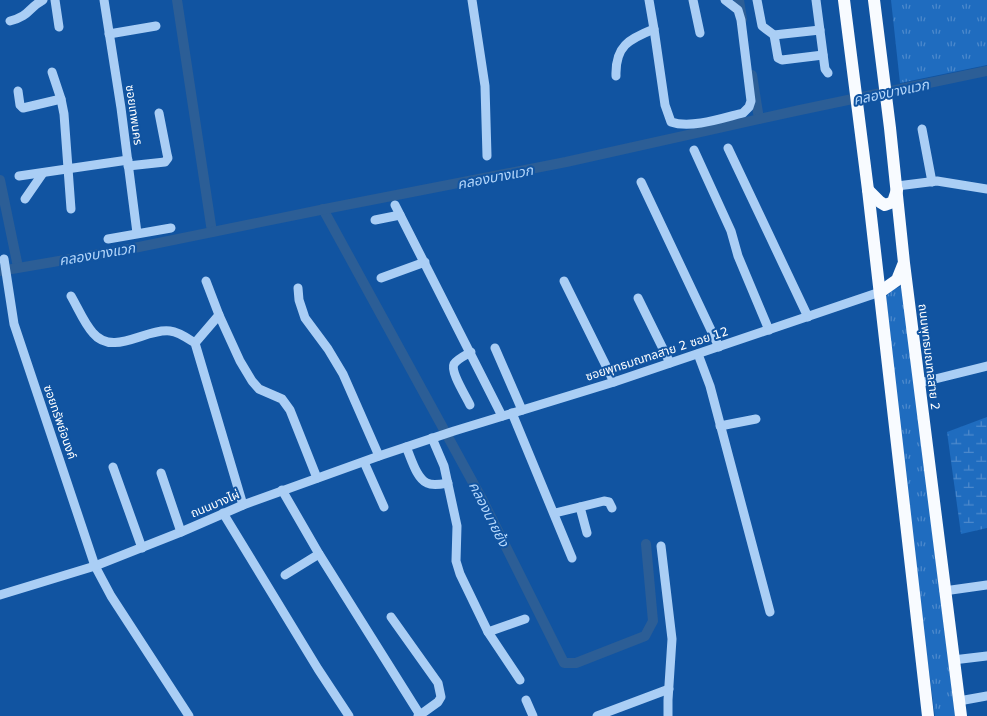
<svg xmlns="http://www.w3.org/2000/svg" width="987" height="716" viewBox="0 0 987 716" font-family="'DejaVu Sans','Noto Sans Thai',sans-serif">
  <style>
    .grass { fill: url(#grass-tufts) }
    .wetland { fill: url(#wetland-marsh) }
    .lines { fill: none; stroke-linecap: round; stroke-linejoin: round }
    .canal { stroke: #2c5e96; stroke-width: 10 }
    .minor { stroke: #aacef5; stroke-width: 9 }
    .major { stroke: #f8fbff; stroke-width: 12 }
    .labels { text-anchor: middle; dominant-baseline: central; stroke-width: 4; stroke-linejoin: round; paint-order: stroke }
    .street-label { font-size: 12px; fill: #fff; stroke: #1154a1 }
    .water-label { font-size: 14px; font-style: italic; fill: #b6d8fc; stroke: #1154a1 }
  </style>
  <defs>
    <pattern id="grass-tufts" width="24" height="20" patternUnits="userSpaceOnUse" patternTransform="scale(1.25)"><rect width="24" height="20" fill="#1f6cbf"/><path d="M3 7l-1-3M5 7V3M7 7l1-3M15 17l-1-3M17 17v-4M19 17l1-3" fill="none" stroke="#4c89cc"/></pattern>
    <pattern id="wetland-marsh" width="20" height="14" patternUnits="userSpaceOnUse" patternTransform="scale(1.25)"><rect width="20" height="14" fill="#1f6cbf"/><path d="M1 5h8M5 5V1M11 12h8M15 12V8" fill="none" stroke="#4c89cc"/></pattern>
  </defs>
  <rect width="100%" height="100%" fill="#1154a1"/>
  <g class="grass">
    <path d="M 891,0 L 987,0 L 987,65 L 900,83 Z"/>
    <path d="M 902,286 L 955,716 L 935,716 L 917,581 L 886,296 L 894,289 Z"/>
  </g>
  <path class="wetland" d="M 987,417 L 987,528 L 961,534 L 947,432 Z"/>
  <g class="lines">
    <g class="canal">
      <path d="M 177,0 L 212,232"/>
      <path d="M 739,0 L 742,19"/>
      <path d="M 752,75 L 759,119"/>
      <path d="M 0,180 L 18,267"/>
      <path d="M 323,209 L 482,499 L 564,663 L 576,663 L 645,636 L 653,621 L 646,544"/>
      <path d="M 0,271 L 129,249 L 330,208 L 566,162 L 800,110 L 987,71"/>
    </g>
    <g class="minor">
      <path d="M 55,0 L 59,27"/>
      <path d="M 104,0 L 121,108 L 137,233"/>
      <path d="M 472,0 L 485,86 L 487,156"/>
      <path d="M 693,0 L 700,33"/>
      <path d="M 757,0 L 762,26 L 774,35 L 820,30"/>
      <path d="M 816,0 L 825,69 L 828,73"/>
      <path d="M 10,21 C 30,16 28,8 43,0"/>
      <path d="M 654,29 L 665,105 L 671,122 C 691,129 723,118 743,113 L 749,107 L 751,101 L 741,20 L 738,10 L 725,0"/>
      <path d="M 109,34 L 156,26"/>
      <path d="M 774,35 L 778,58 L 782,60 L 823,55"/>
      <path d="M 52,72 L 61,99 L 64,114 L 71,209"/>
      <path d="M 616,76 C 615,46 629,39 654,29 L 649,0"/>
      <path d="M 18,91 L 20,105 L 23,108 L 61,99"/>
      <path d="M 922,129 L 932,182"/>
      <path d="M 728,148 L 808,317"/>
      <path d="M 694,150 L 731,231 L 738,256 L 769,330"/>
      <path d="M 128,166 L 165,162 L 168,158 L 167,154 L 159,113"/>
      <path d="M 19,176 L 128,160"/>
      <path d="M 641,182 L 719,347"/>
      <path d="M 897,186 L 937,181 L 987,189"/>
      <path d="M 25,199 L 43,173"/>
      <path d="M 395,205 L 502,416"/>
      <path d="M 375,220 L 400,215"/>
      <path d="M 108,239 L 171,228"/>
      <path d="M 4,259 L 14,324 L 95,566 L 111,596 L 189,716"/>
      <path d="M 381,278 L 425,262"/>
      <path d="M 206,281 L 219,315 L 240,361 L 252,381 L 259,389 L 282,399 L 290,410 L 317,478"/>
      <path d="M 564,281 L 614,382"/>
      <path d="M 298,288 L 299,300 L 305,318 L 328,349 L 343,374 L 379,456"/>
      <path d="M 71,296 C 78,308 84,323 93,333 C 113,357 146,328 170,331 C 179,332 187,338 195,343 L 243,505"/>
      <path d="M 638,298 L 670,363"/>
      <path d="M 195,343 L 219,315"/>
      <path d="M 495,348 L 522,410"/>
      <path d="M 698,354 L 710,386 L 770,612"/>
      <path d="M 919,383 L 987,366"/>
      <path d="M 470,405 C 466,396 450,372 454,364 C 457,359 466,355 471,352"/>
      <path d="M 512,413 L 572,558"/>
      <path d="M 720,426 L 756,419"/>
      <path d="M 432,438 L 444,466 L 457,526 L 456,561 L 460,574 L 488,632 L 520,680"/>
      <path d="M 406,447 C 411,457 416,478 427,483 C 433,486 442,484 448,483"/>
      <path d="M 364,462 L 384,507"/>
      <path d="M 113,467 L 142,548"/>
      <path d="M 161,473 L 181,532"/>
      <path d="M 282,490 L 319,554 L 420,715 L 418,716"/>
      <path d="M 580,507 L 587,533"/>
      <path d="M 223,513 L 318,669 L 349,716"/>
      <path d="M 555,513 L 604,501 L 609,502 L 612,508"/>
      <path d="M 661,546 L 672,639 L 668,700 L 668,716"/>
      <path d="M 285,575 L 319,554"/>
      <path d="M 944,591 L 987,585"/>
      <path d="M 0,595 L 95,566 L 181,532 L 243,505 L 379,456 L 454,431 L 614,382 L 880,292"/>
      <path d="M 391,617 L 438,683 L 441,697 L 438,702 L 420,715"/>
      <path d="M 488,632 L 525,619"/>
      <path d="M 953,660 L 987,656"/>
      <path d="M 526,700 L 533,716"/>
      <path d="M 959,701 L 987,696"/>
      <path d="M 597,716 L 669,689"/>
    </g>
    <g class="major">
      <path d="M 844,0 L 868,190 L 928,716"/>
      <path d="M 874,0 L 890,128 L 904,263 L 961,716"/>
      <path d="M 868,190 L 880,202 L 885,205 L 893,202 L 897,190"/>
      <path d="M 880,292 L 897,280 L 903,265"/>
    </g>
  </g>
  <g class="labels">
    <g class="street-label">
      <text transform="translate(134 115) rotate(82)">ซอยเทพนคร</text>
      <text transform="translate(657 354) rotate(-18)">ซอยพุทธมณฑลสาย 2 ซอย 12</text>
      <text transform="translate(929 357) rotate(83)">ถนนพุทธมณฑลสาย 2</text>
      <text transform="translate(60 422) rotate(71)">ซอยทรัพย์อนงค์</text>
      <text transform="translate(215 504) rotate(-23)">ถนนบางไผ่</text>
    </g>
    <g class="water-label">
      <text transform="translate(891 92) rotate(-12)">คลองบางแวก</text>
      <text transform="translate(495 177) rotate(-11)">คลองบางแวก</text>
      <text transform="translate(97 254) rotate(-10)">คลองบางแวก</text>
      <text transform="translate(489 514) rotate(63)">คลองนายย้ง</text>
    </g>
  </g>
</svg>
